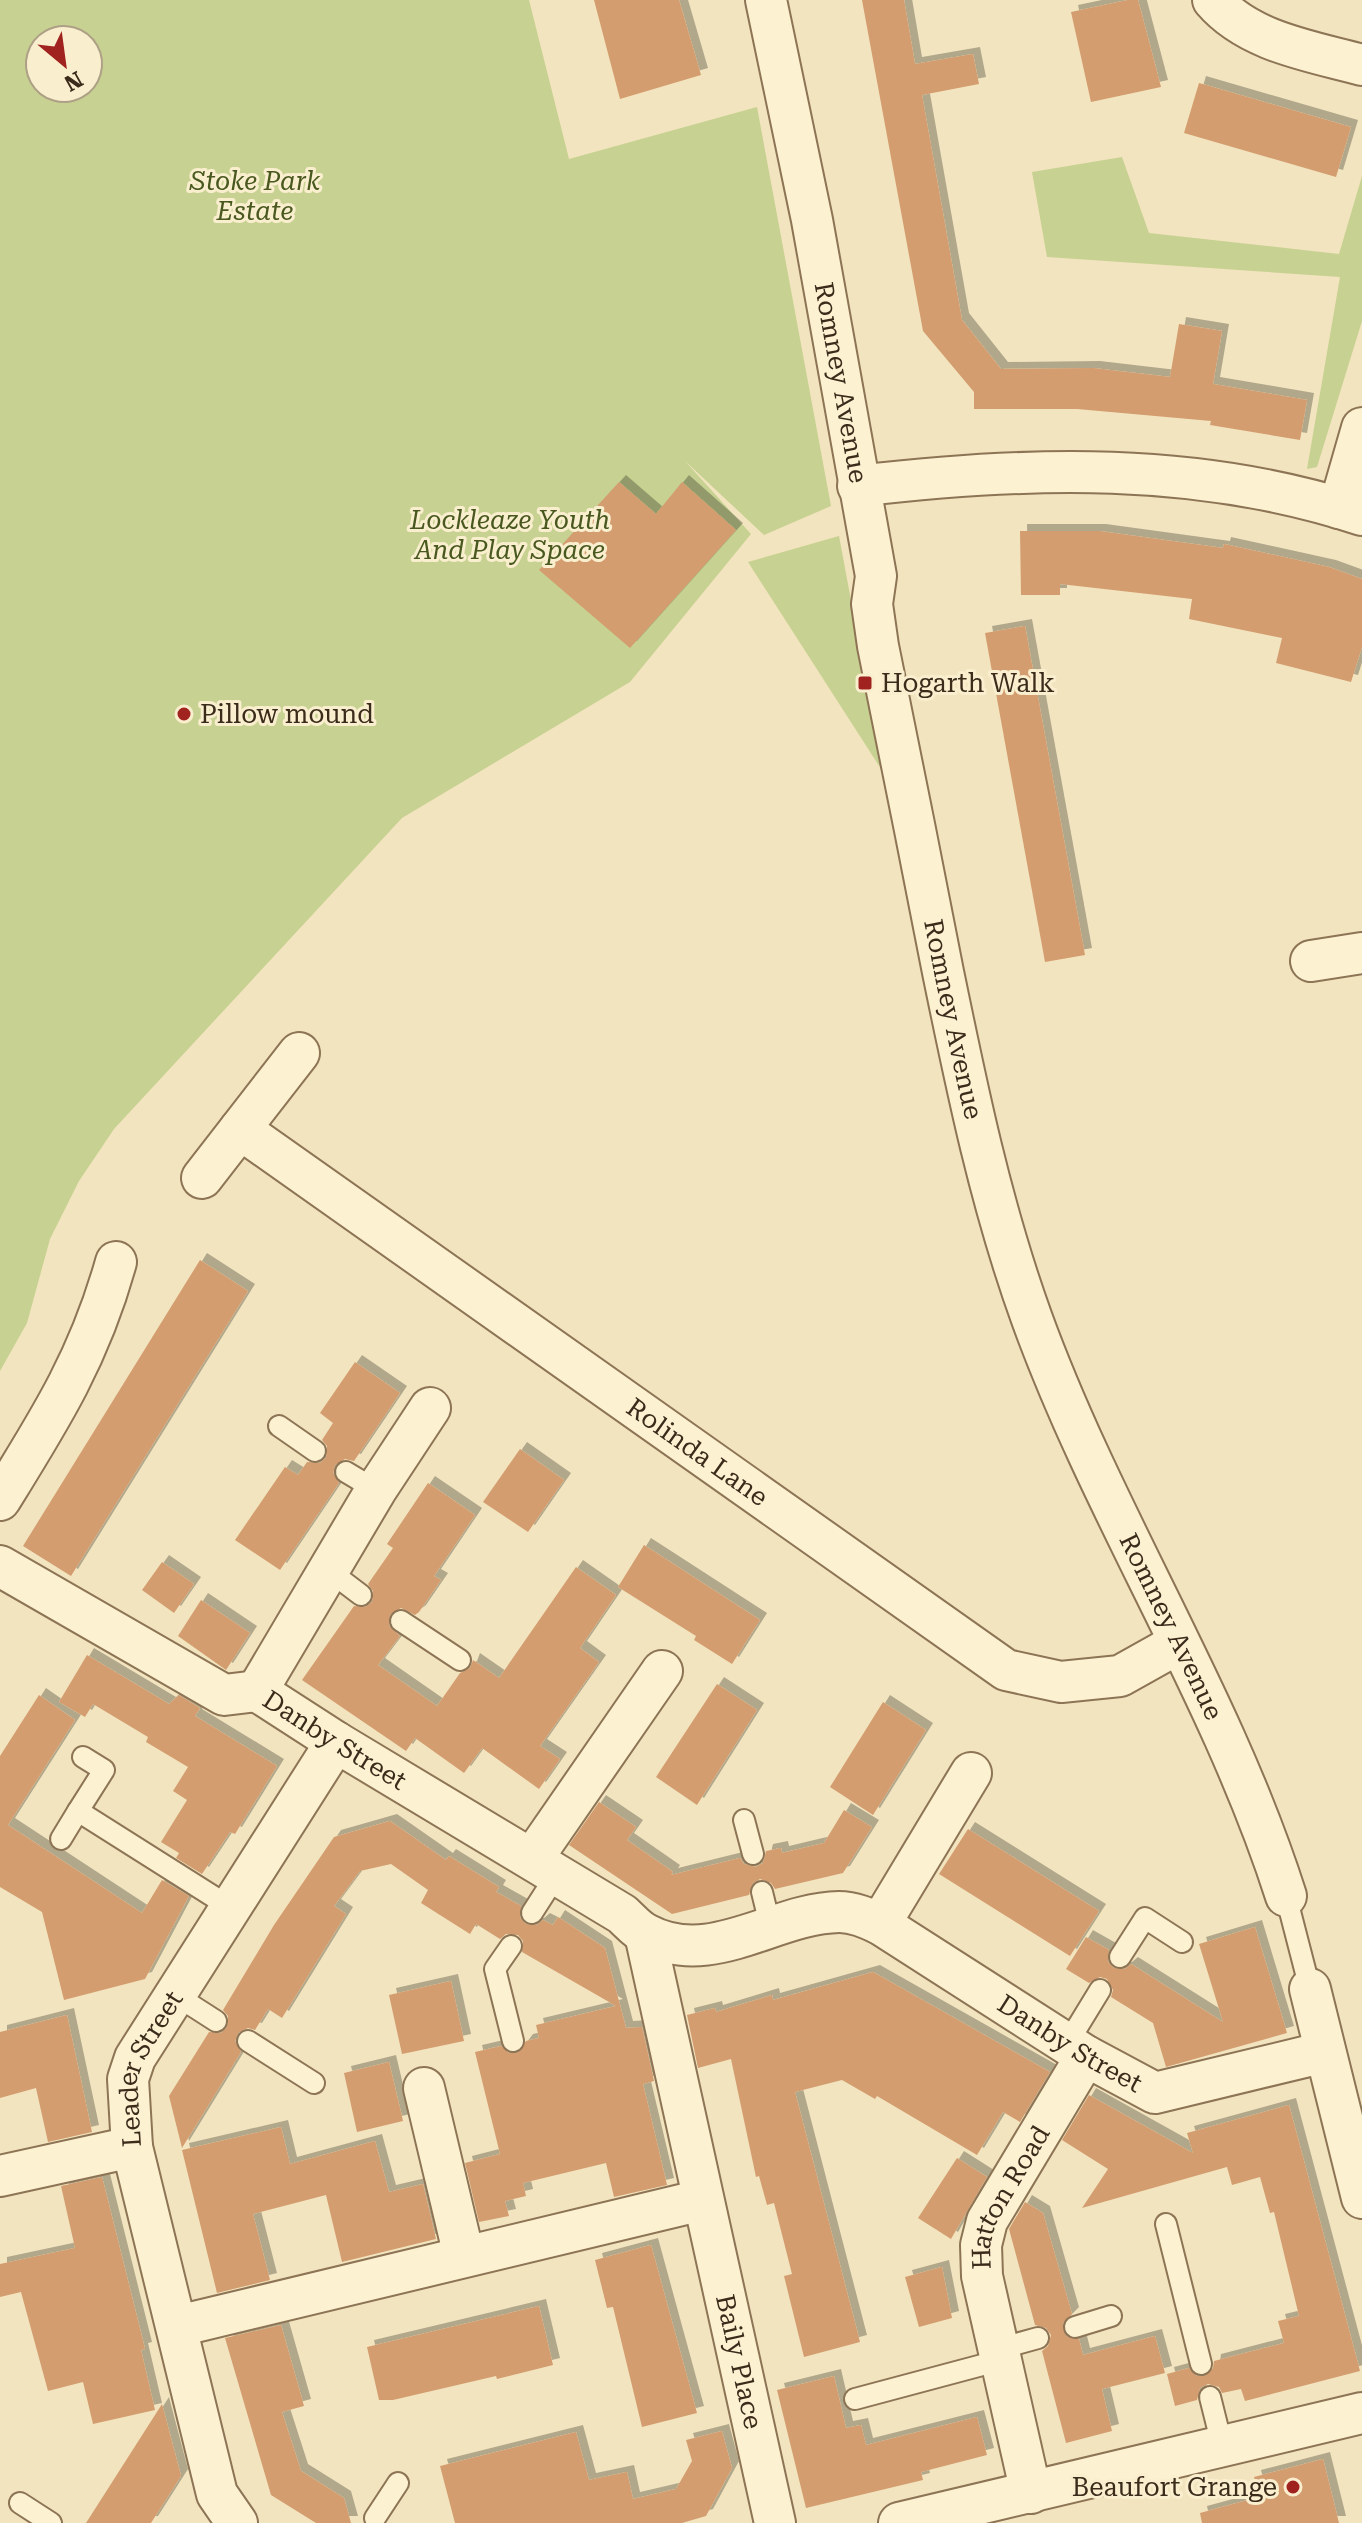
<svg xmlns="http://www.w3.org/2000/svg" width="1362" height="2523" viewBox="0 0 1362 2523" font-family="'Roboto Serif',serif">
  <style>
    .green { fill: #c7d191; fill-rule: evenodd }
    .building { fill: #d49d70; filter: url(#shadow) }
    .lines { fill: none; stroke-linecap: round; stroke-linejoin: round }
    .service-casing { stroke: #8c7455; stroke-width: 24 }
    .minor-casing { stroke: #8c7455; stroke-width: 44 }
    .service { stroke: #fcf1d1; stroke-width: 20 }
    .minor { stroke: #fcf1d1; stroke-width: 40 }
    .poi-dot { fill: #a0231f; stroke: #f9eece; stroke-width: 3 }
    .labels { text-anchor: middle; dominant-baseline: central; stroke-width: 6; stroke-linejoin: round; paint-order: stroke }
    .park-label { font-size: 26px; font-style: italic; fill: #48581f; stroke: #f9eece }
    .street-label { font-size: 26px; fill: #3a2b1b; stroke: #f9eece }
    .poi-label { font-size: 26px; fill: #3a2b1b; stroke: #f9eece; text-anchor: start }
  </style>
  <defs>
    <filter id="shadow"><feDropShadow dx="7" dy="-7" stdDeviation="0" flood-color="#0004"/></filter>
  </defs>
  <rect width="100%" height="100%" fill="#f2e4be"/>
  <g class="green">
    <path d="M 0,0 L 529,0 L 569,159 L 757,107 L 831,506 L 764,535 L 685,461 L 751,534 L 630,682 L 402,818 L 114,1129 L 79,1181 L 50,1239 L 27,1323 L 0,1371 ZM 40,40 L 88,40 L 88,88 L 40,88 Z"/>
    <path d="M 1122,157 L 1149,233 L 1339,254 L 1362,176 L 1362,321 L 1317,467 L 1307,469 L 1340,277 L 1047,257 L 1032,172 Z"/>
    <path d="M 839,536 L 883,772 L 748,562 Z"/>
  </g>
  <g class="building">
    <path d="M 594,0 L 679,0 L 701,75 L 620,99 Z"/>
    <path d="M 862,0 L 904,0 L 915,64 L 973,54 L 979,84 L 922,95 L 962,320 L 1001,369 L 1093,368 L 1170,377 L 1179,324 L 1222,331 L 1213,384 L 1307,400 L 1300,440 L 1210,425 L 1211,421 L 1077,409 L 974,409 L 974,392 L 923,331 Z"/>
    <path d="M 1128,0 L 1138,0 L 1161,87 L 1091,102 L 1071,12 Z"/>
    <path d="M 1199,83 L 1351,127 L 1336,177 L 1184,133 Z"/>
    <path d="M 619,482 L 656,514 L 682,482 L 736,530 L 630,648 L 539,570 Z"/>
    <path d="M 1020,531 L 1099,531 L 1223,548 L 1224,544 L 1329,567 L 1362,579 L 1362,647 L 1351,682 L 1276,663 L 1282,638 L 1189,619 L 1192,599 L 1060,584 L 1060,595 L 1021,595 Z"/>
    <path d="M 1025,626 L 1085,955 L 1045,962 L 985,633 Z"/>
    <path d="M 200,1260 L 248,1291 L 71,1576 L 23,1546 Z"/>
    <path d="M 355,1362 L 400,1393 L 354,1461 L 345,1459 L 335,1465 L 333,1473 L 339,1483 L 280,1570 L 235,1540 L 285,1467 L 298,1475 L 307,1462 L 320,1463 L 326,1458 L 327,1446 L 322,1440 L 333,1423 L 320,1413 Z"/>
    <path d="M 520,1449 L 564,1480 L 528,1532 L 483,1502 Z"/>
    <path d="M 428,1483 L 475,1515 L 434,1576 L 441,1580 L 419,1612 L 415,1615 L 401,1608 L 390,1615 L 389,1626 L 400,1636 L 378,1665 L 437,1706 L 460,1673 L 470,1668 L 473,1660 L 499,1678 L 576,1567 L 616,1595 L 580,1648 L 599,1662 L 540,1746 L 560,1759 L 539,1789 L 482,1748 L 464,1773 L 415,1738 L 406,1751 L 302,1680 L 354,1606 L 365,1607 L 372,1602 L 373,1591 L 368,1584 L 393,1548 L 387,1544 Z"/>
    <path d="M 644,1545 L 760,1620 L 732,1664 L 694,1640 L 696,1636 L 618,1587 Z"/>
    <path d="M 162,1562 L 194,1584 L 174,1613 L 142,1590 Z"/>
    <path d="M 201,1600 L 250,1633 L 226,1670 L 178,1636 Z"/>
    <path d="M 87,1655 L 169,1704 L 179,1695 L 200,1708 L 195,1716 L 277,1766 L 235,1834 L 230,1832 L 202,1874 L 176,1858 L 179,1853 L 161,1842 L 187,1800 L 173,1791 L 188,1767 L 146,1742 L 148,1737 L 93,1704 L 85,1717 L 59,1702 Z"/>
    <path d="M 717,1684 L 757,1710 L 697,1805 L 656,1777 Z"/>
    <path d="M 39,1695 L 75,1720 L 8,1825 L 142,1913 L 162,1880 L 189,1896 L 145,1979 L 64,2000 L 42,1912 L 0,1887 L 0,1756 Z"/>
    <path d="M 883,1702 L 926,1730 L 873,1815 L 830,1787 Z"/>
    <path d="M 599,1802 L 636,1827 L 627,1840 L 673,1872 L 671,1875 L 740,1858 L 744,1864 L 756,1867 L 763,1863 L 766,1851 L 781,1848 L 782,1853 L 824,1843 L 844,1810 L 872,1827 L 843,1873 L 775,1889 L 771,1883 L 760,1879 L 753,1883 L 749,1895 L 672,1914 L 569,1845 Z"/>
    <path d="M 390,1821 L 446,1860 L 449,1856 L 499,1887 L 496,1892 L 521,1906 L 520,1918 L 526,1924 L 537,1925 L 543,1920 L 553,1925 L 558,1917 L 605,1948 L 626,2028 L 642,2027 L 654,2081 L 643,2084 L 667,2185 L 614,2197 L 606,2163 L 523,2183 L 526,2196 L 505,2201 L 509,2216 L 479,2222 L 465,2163 L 500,2154 L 475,2052 L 501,2046 L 509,2053 L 517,2053 L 526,2041 L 539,2038 L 536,2025 L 616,2006 L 522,1952 L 523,1941 L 518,1935 L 506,1934 L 500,1939 L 476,1924 L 470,1934 L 421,1903 L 428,1890 L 391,1864 L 360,1871 L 334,1906 L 346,1914 L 282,2018 L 268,2009 L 255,2030 L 248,2028 L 238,2033 L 235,2041 L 241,2052 L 182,2148 L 169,2096 L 209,2032 L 221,2033 L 227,2027 L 228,2016 L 223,2010 L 274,1925 L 334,1837 Z"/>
    <path d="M 968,1829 L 1099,1911 L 1070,1956 L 939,1874 Z"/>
    <path d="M 1255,1927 L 1287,2033 L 1166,2067 L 1153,2023 L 1111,1997 L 1113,1990 L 1107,1979 L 1100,1977 L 1089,1983 L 1066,1969 L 1086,1937 L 1109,1950 L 1108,1962 L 1114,1968 L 1125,1969 L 1131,1964 L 1223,2022 L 1199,1944 Z"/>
    <path d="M 873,1972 L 1050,2072 L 1020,2122 L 1003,2112 L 977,2155 L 877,2096 L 875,2099 L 842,2080 L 795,2092 L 860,2342 L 804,2357 L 784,2276 L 792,2274 L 774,2203 L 767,2205 L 759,2176 L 756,2177 L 731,2059 L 698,2068 L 687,2015 L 715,2008 L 716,2012 L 772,1995 L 773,2000 Z"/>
    <path d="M 451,1981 L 464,2041 L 402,2054 L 389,1995 Z"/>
    <path d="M 67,2015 L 92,2132 L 48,2142 L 36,2088 L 0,2098 L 0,2032 Z"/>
    <path d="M 389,2062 L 403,2121 L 357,2132 L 344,2073 Z"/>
    <path d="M 1089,2095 L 1193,2153 L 1187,2133 L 1289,2105 L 1360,2371 L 1245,2401 L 1241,2389 L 1222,2393 L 1219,2387 L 1208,2384 L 1200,2388 L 1197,2400 L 1175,2406 L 1167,2374 L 1189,2368 L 1197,2376 L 1205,2376 L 1213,2368 L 1214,2361 L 1284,2343 L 1278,2321 L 1299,2316 L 1274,2212 L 1270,2213 L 1260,2177 L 1232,2185 L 1227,2167 L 1082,2208 L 1108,2169 L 1062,2140 Z"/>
    <path d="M 281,2127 L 290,2164 L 375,2141 L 389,2192 L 423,2184 L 436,2239 L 342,2262 L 326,2195 L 253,2214 L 270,2280 L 217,2293 L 182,2150 Z"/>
    <path d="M 957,2158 L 987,2177 L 951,2239 L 918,2218 Z"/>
    <path d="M 102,2177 L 145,2349 L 141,2350 L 155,2410 L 93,2424 L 83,2382 L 48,2391 L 21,2292 L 0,2297 L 0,2264 L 75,2248 L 61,2186 Z"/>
    <path d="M 1025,2202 L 1043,2213 L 1072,2314 L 1063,2323 L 1066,2336 L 1079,2339 L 1083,2355 L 1155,2336 L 1165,2373 L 1102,2389 L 1112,2431 L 1066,2443 L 1042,2351 L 1048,2346 L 1051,2335 L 1046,2328 L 1035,2325 L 1009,2229 Z"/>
    <path d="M 651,2245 L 697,2413 L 642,2427 L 613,2307 L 607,2308 L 595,2260 Z"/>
    <path d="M 942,2267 L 952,2318 L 919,2327 L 905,2277 Z"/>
    <path d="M 539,2306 L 553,2365 L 497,2379 L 496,2376 L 393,2400 L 379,2400 L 367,2347 Z"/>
    <path d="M 281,2325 L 304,2406 L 282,2412 L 301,2471 L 344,2498 L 351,2523 L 316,2523 L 271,2495 L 225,2338 Z"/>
    <path d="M 834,2376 L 846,2428 L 861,2425 L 866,2445 L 977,2417 L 987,2455 L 921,2472 L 923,2480 L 806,2508 L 777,2390 Z"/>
    <path d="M 162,2404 L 181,2476 L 151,2523 L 86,2523 Z"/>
    <path d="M 722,2431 L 732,2468 L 706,2516 L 682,2523 L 455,2523 L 440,2466 L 576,2432 L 589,2480 L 627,2472 L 633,2499 L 676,2489 L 692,2461 L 686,2440 Z"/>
    <path d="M 1323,2459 L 1339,2523 L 1202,2523 L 1200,2513 L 1259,2497 L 1254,2477 Z"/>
  </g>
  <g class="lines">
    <defs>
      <g id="service">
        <path d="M 279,1426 L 315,1451"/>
        <path d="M 346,1472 L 376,1490"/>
        <path d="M 328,1570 L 361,1595"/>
        <path d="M 401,1621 L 460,1660"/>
        <path d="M 83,1757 L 104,1770 L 78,1811 L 233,1909"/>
        <path d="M 744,1820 L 753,1854"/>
        <path d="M 61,1839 L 78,1811"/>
        <path d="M 762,1892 L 771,1929"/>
        <path d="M 1286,1896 L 1310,1989"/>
        <path d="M 532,1913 L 557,1874"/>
        <path d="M 511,1946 L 495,1969 L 513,2041"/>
        <path d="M 1120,1957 L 1145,1918 L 1182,1942"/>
        <path d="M 177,1996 L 216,2021"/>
        <path d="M 248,2041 L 314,2083"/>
        <path d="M 1067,2044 L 1100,1990"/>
        <path d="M 1166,2224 L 1201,2364"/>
        <path d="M 1075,2327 L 1111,2316"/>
        <path d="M 998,2349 L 1038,2338"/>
        <path d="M 1210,2397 L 1222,2445"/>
        <path d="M 855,2399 L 1001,2360"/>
        <path d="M 20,2503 L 51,2523"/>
        <path d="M 375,2518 L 398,2483"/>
      </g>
      <g id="minor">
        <path id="s1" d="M 766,0 L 812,220 L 876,576 L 872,604 L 878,646 C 900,755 922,863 943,972 C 967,1089 991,1206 1032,1319 C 1104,1517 1222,1695 1286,1896"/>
        <path d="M 1213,0 C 1249,42 1311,51 1362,65"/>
        <path d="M 858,486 C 1028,466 1198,461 1362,515"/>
        <path d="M 1339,508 L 1362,428"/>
        <path d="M 1311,961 L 1362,953"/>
        <path id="s2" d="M 240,1129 L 1006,1670 L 1061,1682 L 1120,1676 L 1179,1643"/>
        <path d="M 202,1178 L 299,1053"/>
        <path d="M 0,1500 C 51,1418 90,1356 116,1262"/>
        <path d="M 0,1566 L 224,1695 L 257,1691"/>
        <path id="s3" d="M 257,1691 L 336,1742 L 622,1914 C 629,1920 637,1930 646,1934 C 711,1969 774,1913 839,1912 C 854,1912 867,1918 880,1924 L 1086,2056 L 1155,2093 L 1325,2052"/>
        <path d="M 257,1691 L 376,1490 L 430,1408"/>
        <path d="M 532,1859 L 662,1671"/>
        <path d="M 880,1924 L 971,1773"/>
        <path id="s4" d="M 645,1934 L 775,2523"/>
        <path d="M 1310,1989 L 1362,2198"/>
        <path d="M 424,2088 L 464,2256"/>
        <path d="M 0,2176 L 132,2147"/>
        <path d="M 178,2326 L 702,2200"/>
        <path id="s5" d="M 1031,2493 L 982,2276 L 981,2245 L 987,2221 L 1086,2056"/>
        <path id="s6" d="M 237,2523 L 217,2494 L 132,2147 L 128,2079 L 135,2058 L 336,1742"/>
        <path d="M 899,2523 L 1362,2413"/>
      </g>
    </defs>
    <use href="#service" class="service-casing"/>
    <use href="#minor" class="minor-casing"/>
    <use href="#service" class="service"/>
    <use href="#minor" class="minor"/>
  </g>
  <g class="poi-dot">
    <rect x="857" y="675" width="16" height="16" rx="4"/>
    <circle cx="184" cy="714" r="8"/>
    <circle cx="1293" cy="2487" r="8"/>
  </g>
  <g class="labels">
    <g class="park-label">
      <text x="255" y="181">Stoke Park<tspan x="255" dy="30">Estate</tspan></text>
      <text x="510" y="520">Lockleaze Youth<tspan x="510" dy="30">And Play Space</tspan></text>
    </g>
    <g class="street-label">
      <text stroke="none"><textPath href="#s1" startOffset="390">Romney Avenue</textPath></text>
      <text stroke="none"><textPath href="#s1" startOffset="1038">Romney Avenue</textPath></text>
      <text stroke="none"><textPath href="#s2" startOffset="560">Rolinda Lane</textPath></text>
      <text stroke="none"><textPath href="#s1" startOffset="1686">Romney Avenue</textPath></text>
      <text stroke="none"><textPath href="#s3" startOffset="92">Danby Street</textPath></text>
      <text stroke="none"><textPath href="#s3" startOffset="926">Danby Street</textPath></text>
      <text stroke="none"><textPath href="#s6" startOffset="476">Leader Street</textPath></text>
      <text stroke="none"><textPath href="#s5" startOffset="308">Hatton Road</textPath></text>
      <text stroke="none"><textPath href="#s4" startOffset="438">Baily Place</textPath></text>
    </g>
    <g class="poi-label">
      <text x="881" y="683">Hogarth Walk</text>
      <text x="200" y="714">Pillow mound</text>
      <text x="1277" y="2487" text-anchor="end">Beaufort Grange</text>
    </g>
  </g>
  <g transform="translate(64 64) rotate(151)"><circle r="38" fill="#f9eece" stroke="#ada086" stroke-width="2"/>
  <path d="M0-6L14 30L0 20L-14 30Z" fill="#a0231f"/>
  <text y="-12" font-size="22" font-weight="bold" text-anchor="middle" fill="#3a2b1b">N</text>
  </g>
</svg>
